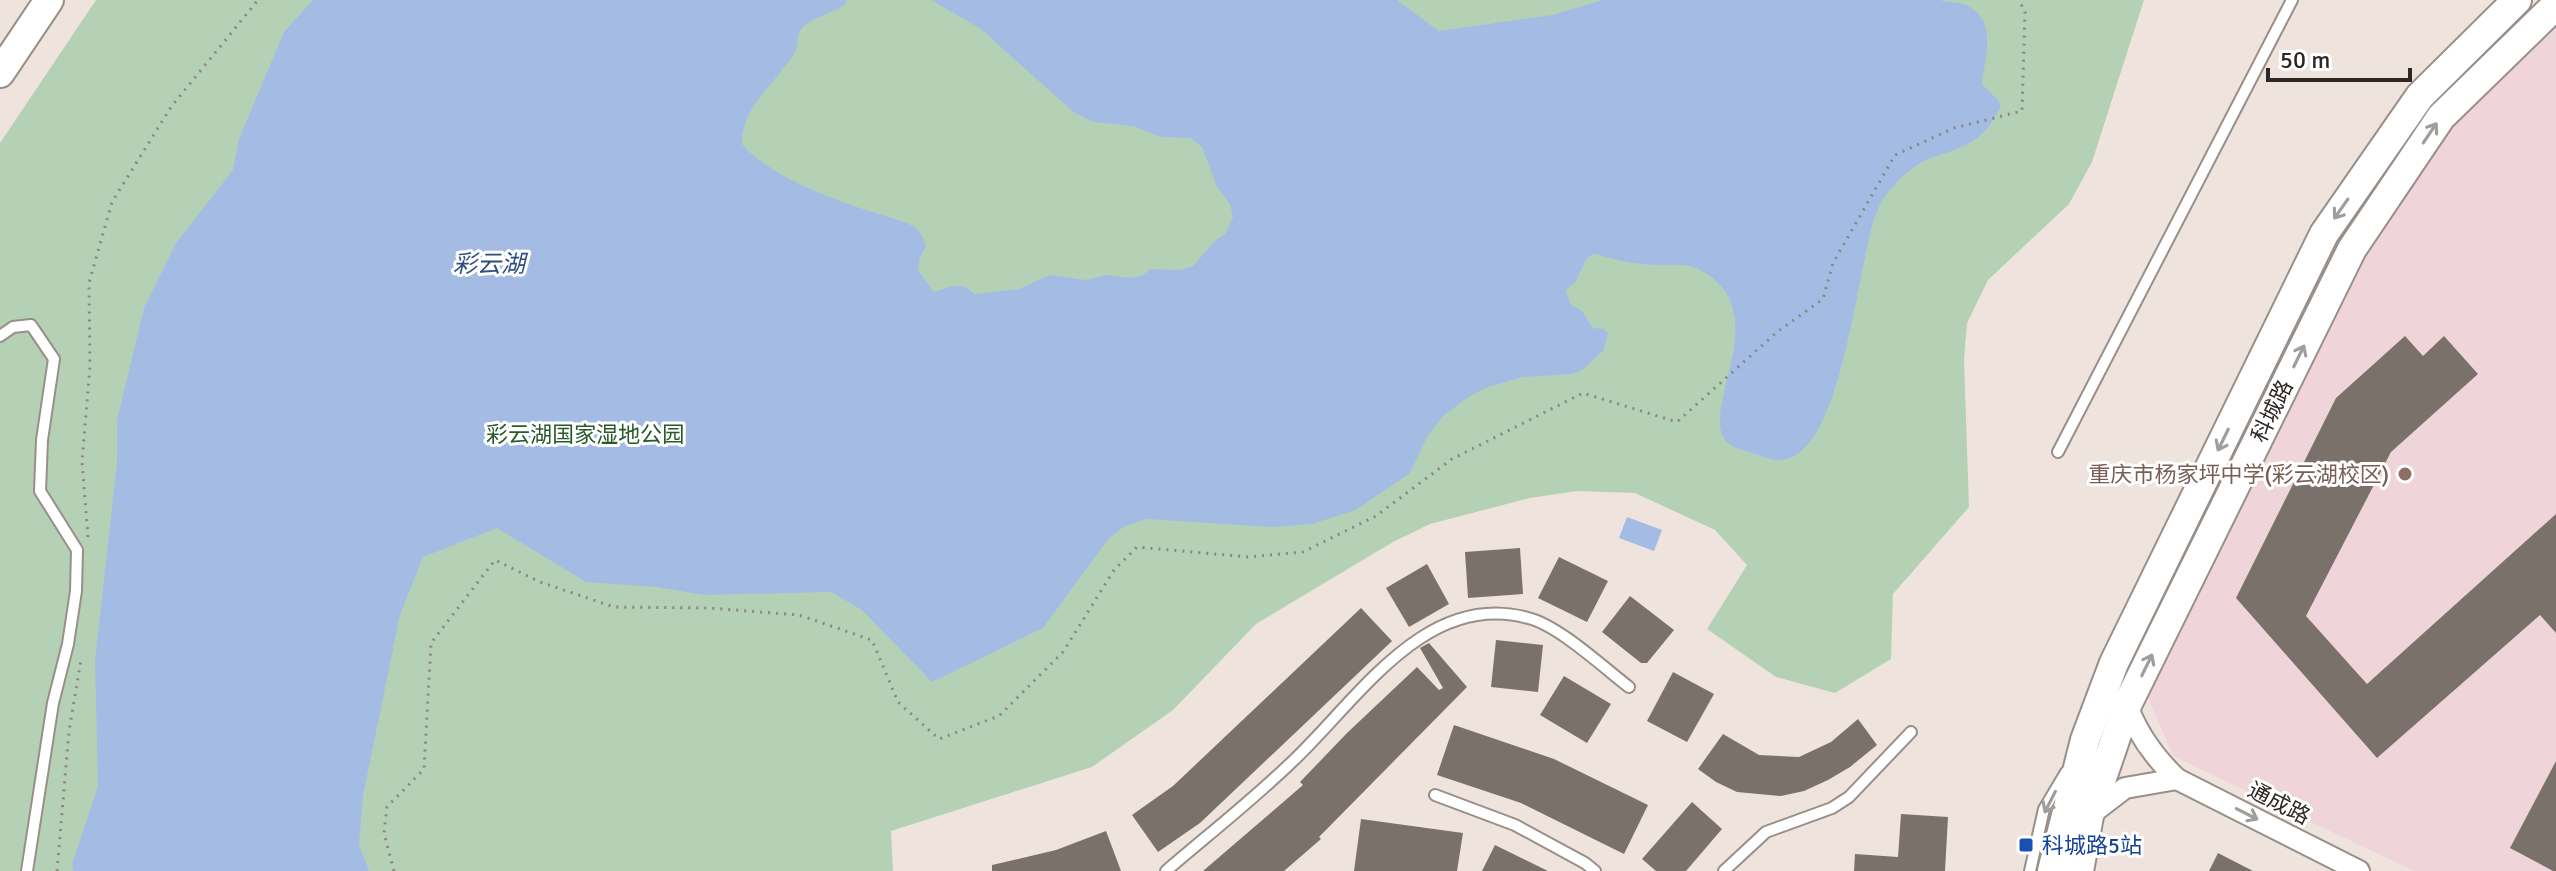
<svg xmlns="http://www.w3.org/2000/svg" width="2556" height="871" viewBox="0 0 2556 871" font-family="Signika,'Noto Sans SC',sans-serif">
  <style>
    .education { fill: #efd5da }
    .green { fill: #b5d1b5 }
    .water { fill: #a4bce4 }
    .building { fill: #7a726a }
    .lines { fill: none; stroke-linecap: round; stroke-linejoin: round }
    .service-casing { stroke: #998f88; stroke-width: 14 }
    .minor-casing { stroke: #998f88; stroke-width: 24 }
    .secondary-casing { stroke: #998f88; stroke-width: 32 }
    .path { stroke: #8c8580; stroke-width: 3; stroke-dasharray: 2 6; stroke-linecap: butt }
    .service { stroke: #fff; stroke-width: 10 }
    .minor { stroke: #fff; stroke-width: 20 }
    .secondary { stroke: #fff; stroke-width: 28 }
    .oneway { stroke: #a09e9d }
    .education-dot { fill: #8d6e63; stroke: #fff; stroke-width: 3 }
    .transit-dot { fill: #1a4fb4; stroke: #fff; stroke-width: 3 }
    .labels { text-anchor: middle; dominant-baseline: central; stroke-width: 6; stroke-linejoin: round; paint-order: stroke }
    .street-label { font-size: 22px; fill: #2c2825; stroke: #fff }
    .park-label { font-size: 22px; fill: #27592a; stroke: #fff }
    .education-label { font-size: 22px; fill: #785e54; stroke: #fff; text-anchor: end }
    .transit-label { font-size: 22px; fill: #164399; stroke: #fff; text-anchor: start }
    .water-label { font-size: 24px; font-style: italic; fill: #304f81; stroke: #fff }
  </style>
  <rect width="100%" height="100%" fill="#efe4dd"/>
  <path class="education" d="M 2556,25 L 2556,871 L 2414,871 L 2173,756 L 2146,693 L 2361,255 L 2450,125 Z"/>
  <path class="green" d="M 96,0 L 2144,0 L 2092,162 L 2069,204 L 1988,280 L 1967,323 L 1964,360 L 1969,507 L 1893,594 L 1891,659 L 1835,693 L 1776,677 L 1707,629 L 1747,565 L 1715,530 L 1635,493 L 1577,491 L 1530,498 L 1430,524 L 1393,542 L 1256,624 L 1173,710 L 1092,767 L 891,831 L 893,871 L 0,871 L 0,143 Z"/>
  <g class="water">
    <path d="M 313,0 L 846,0 L 846,4 C 832,14 814,16 803,27 C 795,35 799,41 796,50 C 794,57 786,64 782,70 C 762,97 743,109 742,144 C 770,176 826,197 866,210 C 881,215 899,219 913,226 C 921,231 923,237 926,246 L 920,257 L 918,270 L 934,292 L 952,286 L 964,286 L 975,294 L 1019,289 L 1050,275 L 1086,280 L 1107,275 L 1129,278 L 1141,276 L 1151,269 L 1180,270 L 1193,266 L 1215,241 L 1226,233 L 1233,217 L 1230,204 L 1217,187 L 1202,147 L 1190,138 L 1160,137 L 1134,126 L 1093,122 L 1073,112 L 981,29 L 931,0 L 1397,0 L 1439,31 L 1552,15 L 1603,0 L 1939,0 C 1948,2 1962,2 1970,7 C 1998,24 1984,59 1982,84 L 1997,99 L 2001,107 C 1993,120 1987,132 1974,140 C 1959,151 1941,153 1924,161 C 1906,170 1887,190 1878,209 C 1857,255 1845,456 1781,460 C 1769,461 1752,452 1740,449 C 1678,432 1787,316 1700,270 C 1693,266 1684,265 1676,265 C 1658,265 1640,265 1622,261 C 1612,259 1602,255 1593,254 L 1587,258 L 1575,283 L 1566,290 L 1570,304 L 1582,311 L 1593,328 L 1604,329 L 1608,333 L 1603,351 L 1581,371 L 1572,374 L 1523,377 L 1485,388 L 1467,398 L 1443,416 L 1427,437 L 1410,473 L 1356,510 L 1312,524 L 1274,527 L 1146,519 L 1125,526 L 1109,538 L 1043,628 L 932,682 L 862,610 L 831,592 L 705,595 L 656,587 L 586,582 L 497,528 L 423,557 L 400,615 L 363,796 L 359,845 L 369,871 L 73,871 L 72,864 L 98,786 L 95,660 L 117,462 L 117,420 L 144,308 L 176,243 L 233,170 L 239,139 L 284,32 Z"/>
    <path d="M 1627,517 L 1662,530 L 1654,551 L 1619,538 Z"/>
  </g>
  <g class="building">
    <path d="M 2405,336 L 2423,356 L 2444,336 L 2478,374 L 2391,452 L 2306,616 L 2367,684 L 2556,514 L 2556,633 L 2540,615 L 2377,758 L 2236,598 L 2336,398 Z"/>
    <path d="M 1520,548 L 1523,594 L 1468,598 L 1465,552 Z"/>
    <path d="M 1559,557 L 1608,581 L 1587,622 L 1538,598 Z"/>
    <path d="M 1427,564 L 1449,604 L 1409,627 L 1386,588 Z"/>
    <path d="M 1630,596 L 1674,630 L 1647,663 L 1641,663 L 1602,632 Z"/>
    <path d="M 1361,608 L 1392,641 L 1200,823 L 1158,852 L 1132,815 L 1173,786 Z"/>
    <path d="M 1496,640 L 1543,645 L 1538,692 L 1491,687 Z"/>
    <path d="M 1429,643 L 1467,687 L 1319,837 L 1321,839 L 1284,871 L 1203,871 L 1303,785 L 1300,782 L 1347,733 L 1417,667 L 1439,690 L 1443,688 L 1420,648 Z"/>
    <path d="M 1673,672 L 1714,694 L 1687,742 L 1647,721 Z"/>
    <path d="M 1564,676 L 1611,704 L 1587,743 L 1540,715 Z"/>
    <path d="M 1858,719 L 1877,745 L 1850,767 L 1828,780 L 1804,791 L 1781,796 L 1737,792 L 1716,782 L 1698,769 L 1723,734 L 1759,755 L 1799,757 L 1831,742 Z"/>
    <path d="M 1454,725 L 1554,759 L 1648,805 L 1624,854 L 1521,803 L 1437,775 Z"/>
    <path d="M 2556,761 L 2556,871 L 2553,871 L 2510,848 Z"/>
    <path d="M 1692,802 L 1722,829 L 1686,871 L 1656,871 L 1642,859 Z"/>
    <path d="M 1901,814 L 1948,817 L 1945,871 L 1854,871 L 1855,854 L 1898,857 Z"/>
    <path d="M 1361,819 L 1463,833 L 1457,871 L 1354,871 Z"/>
    <path d="M 1106,831 L 1121,871 L 992,871 L 992,865 L 1056,850 Z"/>
    <path d="M 1495,845 L 1548,871 L 1482,871 Z"/>
    <path d="M 2218,853 L 2253,871 L 2209,871 Z"/>
  </g>
  <g class="lines">
    <defs>
      <g id="service">
        <path d="M 0,336 L 13,327 L 31,325 L 54,359 L 42,440 L 40,491 L 77,550 L 76,591 L 68,644 L 53,703 L 27,871"/>
        <path d="M 2058,452 L 2292,0"/>
        <path d="M 1435,795 L 1515,825 L 1585,863 L 1595,871"/>
        <path d="M 1166,871 C 1209,834 1254,799 1295,759 C 1358,699 1426,590 1528,618 C 1558,625 1603,667 1629,687"/>
        <path d="M 1724,871 L 1766,832 L 1832,808 L 1849,797 L 1911,732"/>
        <path d="M 2030,871 L 2044,809 L 2066,772"/>
      </g>
      <g id="minor">
        <path d="M 2125,699 C 2135,731 2153,756 2177,779 L 2359,871"/>
        <path d="M 2091,814 L 2125,788 L 2177,779"/>
      </g>
      <g id="secondary">
        <path d="M 0,73 L 49,0"/>
        <path d="M 2052,871 L 2085,740 L 2114,663 L 2324,234 L 2420,96 L 2517,0"/>
        <path d="M 2079,871 L 2089,816 L 2127,705 L 2352,249 L 2441,117 L 2556,5"/>
      </g>
    </defs>
    <use href="#service" class="service-casing"/>
    <use href="#minor" class="minor-casing"/>
    <use href="#secondary" class="secondary-casing"/>
    <g class="path">
      <path d="M 88,537 L 82,461 L 90,366 L 89,283 L 112,202 L 171,107 L 258,0"/>
      <path d="M 57,871 L 69,731 L 81,660"/>
      <path d="M 394,871 L 384,833 L 387,807 L 424,769 L 431,643 L 495,560 L 540,582 L 614,607 L 709,608 L 799,615 L 872,640 L 898,702 L 939,739 L 999,716 L 1063,652 L 1114,570 L 1137,547 L 1248,557 L 1303,552 L 1376,516 L 1452,459 L 1583,393 L 1677,422 L 1777,332 L 1823,299 L 1833,263 L 1895,155 L 1954,128 L 2022,111 L 2025,12 L 2019,0"/>
    </g>
    <use href="#service" class="service"/>
    <use href="#minor" class="minor"/>
    <use href="#secondary" class="secondary"/>
  </g>
  <defs><path id="oneway-shaft" d="M-6 0H5M1.5-3L5.5 0L1.5 3" fill="none" stroke-width="1.6" stroke-linecap="round" stroke-linejoin="round" transform="scale(2)"/></defs>
  <g class="oneway">
    <use href="#oneway-shaft" transform="translate(2430 133) rotate(-56)"/>
    <use href="#oneway-shaft" transform="translate(2341 209) rotate(125)"/>
    <use href="#oneway-shaft" transform="translate(2299 356) rotate(-64)"/>
    <use href="#oneway-shaft" transform="translate(2223 440) rotate(116)"/>
    <use href="#oneway-shaft" transform="translate(2147 665) rotate(-64)"/>
    <use href="#oneway-shaft" transform="translate(2050 802) rotate(117)"/>
    <use href="#oneway-shaft" transform="translate(2247 814) rotate(27)"/>
  </g>
  <circle class="education-dot" cx="2405" cy="474" r="8"/>
  <rect class="transit-dot" x="2018" y="837" width="16" height="16" rx="4"/>
  <g class="labels">
    <g class="street-label">
      <text transform="translate(2272 411) rotate(-64)">科城路</text>
      <text transform="translate(2279 803) rotate(27)">通成路</text>
    </g>
    <g class="park-label">
      <text x="585" y="434">彩云湖国家湿地公园</text>
    </g>
    <g class="education-label">
      <text x="2389" y="474">重庆市杨家坪中学(彩云湖校区)</text>
    </g>
    <g class="transit-label">
      <text x="2042" y="845">科城路5站</text>
    </g>
    <g class="water-label">
      <text x="489" y="264">彩云湖</text>
    </g>
  </g>
  <path d="M2268 68v12h142v-12" fill="none" stroke="#2c2825" stroke-width="4"/>
  <text x="2280" y="68" font-size="24" fill="#2c2825" stroke="#ffffff" stroke-width="6" paint-order="stroke">50 m</text>
</svg>
